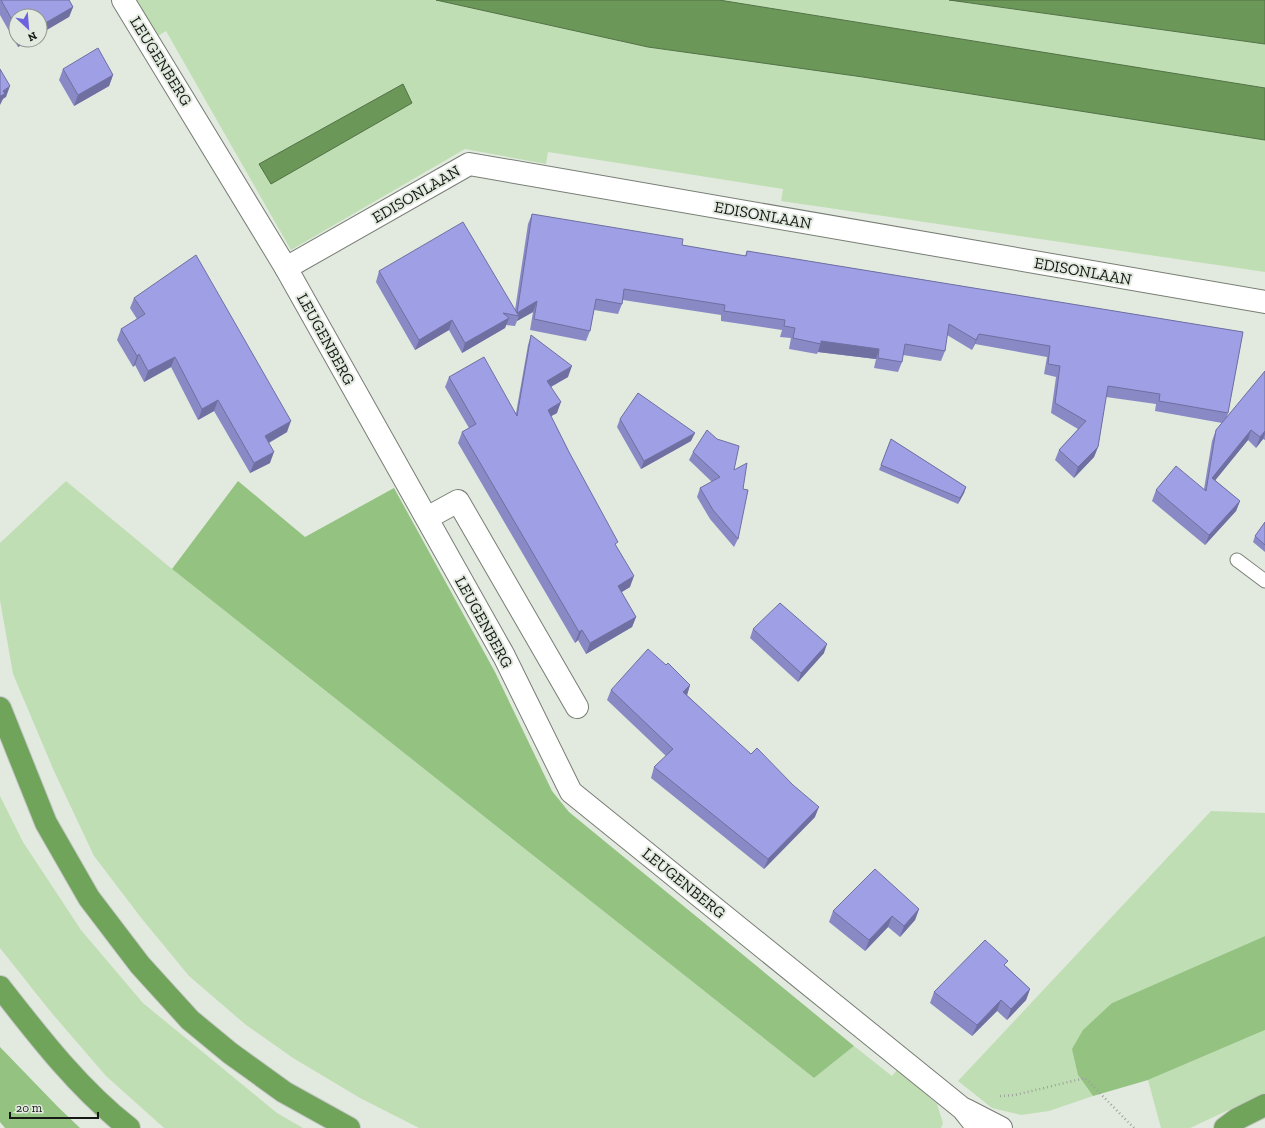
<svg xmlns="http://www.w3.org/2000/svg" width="1265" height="1128" viewBox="0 0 1265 1128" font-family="'Zilla Slab',serif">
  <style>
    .green { fill: #c0deb4 }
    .forest { fill: #93c281 }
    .water { fill: #6b9859; stroke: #527245 }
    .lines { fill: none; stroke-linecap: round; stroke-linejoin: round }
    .service-casing { stroke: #787e75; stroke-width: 15 }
    .minor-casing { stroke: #787e75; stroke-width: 24 }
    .motorway-casing { stroke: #c7c8c7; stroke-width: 24 }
    .path { stroke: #9ca29a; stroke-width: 2.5; stroke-dasharray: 1 3; stroke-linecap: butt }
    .service { stroke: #fff; stroke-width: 13 }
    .minor { stroke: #fff; stroke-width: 22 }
    .motorway { stroke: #70a45b; stroke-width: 22 }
    .wall { fill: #8989c6 }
    .shaded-wall { fill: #6f6fa1 }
    .building { fill: #9f9fe6; stroke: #6f6fa1 }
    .labels { text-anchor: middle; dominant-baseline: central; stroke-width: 4; stroke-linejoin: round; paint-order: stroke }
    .street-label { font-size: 16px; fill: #161915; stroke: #e2eadf }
  </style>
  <rect width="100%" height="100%" fill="#e2eadf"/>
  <g class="green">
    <path d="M 136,0 L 436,0 L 648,47 L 863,77 L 1265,140 L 1265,272 L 781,201 L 783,189 L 548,152 L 546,164 L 465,149 L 291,250 L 166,31 L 158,36 Z"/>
    <path d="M 719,0 L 949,0 L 1265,44 L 1265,88 Z"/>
    <path d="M 66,481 L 172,569 L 814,1078 L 854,1046 L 892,1076 L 897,1070 L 937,1104 L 943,1123 L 941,1128 L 419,1128 L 360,1098 L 293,1058 L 246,1025 L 189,976 L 142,919 L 94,856 L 54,771 L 13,674 L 0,600 L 0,543 Z"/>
    <path d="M 0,796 L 23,842 L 81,930 L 143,1003 L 277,1113 L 303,1128 L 164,1128 L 106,1076 L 50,1011 L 0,948 Z"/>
    <path d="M 1211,811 L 1265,813 L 1265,936 L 1112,1003 L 1078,1075 L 1093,1096 L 1049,1111 L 1021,1115 L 992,1108 L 958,1081 Z"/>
    <path d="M 1265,1030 L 1265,1093 L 1190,1128 L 1161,1128 L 1148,1080 Z"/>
  </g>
  <g class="forest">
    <path d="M 238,481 L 305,537 L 394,488 L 495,672 L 552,791 L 569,812 L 854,1046 L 814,1078 L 172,569 Z"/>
    <path d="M 1265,936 L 1265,1030 L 1148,1080 L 1093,1096 L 1078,1075 L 1072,1049 L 1083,1030 L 1112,1003 Z"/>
    <path d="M 0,1047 L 58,1107 L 80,1128 L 5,1128 L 0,1122 Z"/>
  </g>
  <g class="water">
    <path d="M 436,0 L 719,0 L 1265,88 L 1265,140 L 863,77 L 648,47 Z"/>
    <path d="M 949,0 L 1265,0 L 1265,44 Z"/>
    <path d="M 403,84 L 412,103 L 271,184 L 259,164 Z"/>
  </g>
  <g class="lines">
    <defs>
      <path id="service" d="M 1237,560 L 1265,581"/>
      <g id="minor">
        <path d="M 123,0 L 286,268 L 504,656 L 571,792 L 963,1109 L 978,1128"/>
        <path d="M 286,268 L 469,164 L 1265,302"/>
        <path d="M 427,518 L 458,501 L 577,707"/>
        <path d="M 966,1110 L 1001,1128"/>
      </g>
      <g id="motorway">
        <path d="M 0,708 L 46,823 L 89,898 L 140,965 L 190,1020 L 230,1053 L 284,1092 L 349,1128"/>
        <path d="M 0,987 C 39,1037 79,1089 129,1128"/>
        <path d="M 1225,1128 L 1237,1119 L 1265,1105"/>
      </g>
    </defs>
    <use href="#service" class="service-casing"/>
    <use href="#minor" class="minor-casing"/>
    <use href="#motorway" class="motorway-casing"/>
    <path class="path" d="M 1000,1096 L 1015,1095 L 1085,1078 L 1134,1128"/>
    <use href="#service" class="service"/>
    <use href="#minor" class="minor"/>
    <use href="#motorway" class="motorway"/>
  </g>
  <g class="wall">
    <path d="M 0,0 L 69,0 L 73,7 L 69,17 L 16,16 L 16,40 L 30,40 L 18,47 L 0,15 Z"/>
    <path d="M 63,69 L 113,75 L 109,86 L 74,106 L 59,80 Z"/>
    <path d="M 532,214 L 682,245 L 745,256 L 747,251 L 1243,332 L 1228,413 L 1227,417 L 1265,371 L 1265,440 L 1263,439 L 1256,448 L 1248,440 L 1215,480 L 1240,501 L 1236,511 L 1205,545 L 1152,501 L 1156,490 L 1204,489 L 1212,441 L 1216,430 L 1222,423 L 1155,411 L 1156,404 L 1106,397 L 1098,447 L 1094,457 L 1074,478 L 1055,460 L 1059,450 L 1078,429 L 1051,413 L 1056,377 L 1044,374 L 1047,357 L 975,344 L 972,350 L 947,335 L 945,351 L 941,361 L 903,355 L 902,362 L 898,372 L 874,368 L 876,359 L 818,352 L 817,354 L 789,349 L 791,338 L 780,337 L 782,330 L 721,321 L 721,315 L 623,300 L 622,304 L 618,314 L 594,310 L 590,331 L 586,341 L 530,330 L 533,312 L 517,321 L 515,326 L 506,325 L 505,328 L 462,353 L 449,330 L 415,350 L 376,282 L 379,271 L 515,310 L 528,224 Z"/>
    <path d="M 134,298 L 287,432 L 269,443 L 270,463 L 250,473 L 214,411 L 198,420 L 171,367 L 144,382 L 135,365 L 133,367 L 117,340 L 121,329 L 137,319 L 130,308 Z"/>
    <path d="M 531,335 L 568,377 L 551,387 L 557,413 L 551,416 L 616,546 L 630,587 L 621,592 L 636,617 L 632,627 L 586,654 L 578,640 L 575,643 L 458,443 L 462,432 L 469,428 L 445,387 L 449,377 L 516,413 L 528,345 Z"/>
    <path d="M 620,419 L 691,441 L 641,469 L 617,427 Z"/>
    <path d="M 891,439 L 966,487 L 964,493 L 958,504 L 879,470 Z"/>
    <path d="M 693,452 L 734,470 L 743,489 L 738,539 L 734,547 L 710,519 L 697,497 L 700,488 L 712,482 L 689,460 Z"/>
    <path d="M 1265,522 L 1265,552 L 1253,542 L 1255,536 Z"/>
    <path d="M 753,629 L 824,653 L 798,682 L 750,638 Z"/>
    <path d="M 666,665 L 690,685 L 687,695 L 815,817 L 764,869 L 651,778 L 654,767 L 666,756 L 607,700 L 611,690 Z"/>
    <path d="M 919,909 L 915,920 L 900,937 L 888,927 L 865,951 L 829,922 L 833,911 Z"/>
    <path d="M 1006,966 L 1030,989 L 1026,1000 L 1007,1020 L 997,1011 L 972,1036 L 930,1003 L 934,992 Z"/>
  </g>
  <g class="shaded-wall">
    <path d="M 73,7 L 69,17 L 40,34 L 40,26 Z"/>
    <path d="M 20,40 L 30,40 L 18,47 Z"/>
    <path d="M 113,75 L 109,86 L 74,106 L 78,95 Z"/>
    <path d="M 10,86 L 6,97 L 3,99 L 0,105 L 0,96 L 3,91 Z"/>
    <path d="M 537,301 L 533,312 L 517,321 L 519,316 L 517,313 Z"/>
    <path d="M 509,318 L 505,328 L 462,353 L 465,343 Z"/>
    <path d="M 452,320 L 449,330 L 415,350 L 419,340 Z"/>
    <path d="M 979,334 L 975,344 L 972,350 L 976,340 Z"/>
    <path d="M 821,341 L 879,349 L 876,359 L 818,352 Z"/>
    <path d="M 139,354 L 135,365 L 133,367 L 137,356 Z"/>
    <path d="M 175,357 L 171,367 L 144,382 L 148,371 Z"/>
    <path d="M 572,366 L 568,377 L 543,391 L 547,381 Z"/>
    <path d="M 218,400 L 214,411 L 198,420 L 202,409 Z"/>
    <path d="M 561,402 L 557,413 L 544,420 L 548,410 Z"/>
    <path d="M 291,421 L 287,432 L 261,447 L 265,436 Z"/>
    <path d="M 1251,430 L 1248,440 L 1209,488 L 1212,478 Z"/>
    <path d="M 1265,431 L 1265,434 L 1263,439 L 1256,448 L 1260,437 Z"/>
    <path d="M 695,433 L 691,441 L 641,469 L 644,461 Z"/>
    <path d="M 1098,447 L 1094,457 L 1074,478 L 1078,467 Z"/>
    <path d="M 274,452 L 270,463 L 250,473 L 254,463 Z"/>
    <path d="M 966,487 L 964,493 L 958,504 L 960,498 Z"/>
    <path d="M 1240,501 L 1236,511 L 1205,545 L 1209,535 Z"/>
    <path d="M 634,576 L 630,587 L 614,597 L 618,586 Z"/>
    <path d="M 636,617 L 632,627 L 586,654 L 590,643 Z"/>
    <path d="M 582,630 L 578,640 L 575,643 L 579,632 Z"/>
    <path d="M 827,644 L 824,653 L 798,682 L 801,673 Z"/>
    <path d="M 690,685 L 687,695 L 683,692 Z"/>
    <path d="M 819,807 L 815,817 L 764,869 L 768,859 Z"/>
    <path d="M 919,909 L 915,920 L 900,937 L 904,926 Z"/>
    <path d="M 892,916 L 888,927 L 865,951 L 869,940 Z"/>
    <path d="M 1030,989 L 1026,1000 L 1007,1020 L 1011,1009 Z"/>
    <path d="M 1001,1000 L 997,1011 L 972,1036 L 977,1025 Z"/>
  </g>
  <g class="building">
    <path d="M 1,0 L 69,0 L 73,7 L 40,26 L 40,16 L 16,16 L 16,27 Z"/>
    <path d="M 98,48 L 113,75 L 78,95 L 63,69 Z"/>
    <path d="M 0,69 L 10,86 L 3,91 L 5,94 L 0,96 Z"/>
    <path d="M 532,214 L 683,239 L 682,245 L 746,256 L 747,251 L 1243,332 L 1228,413 L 1159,401 L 1160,394 L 1108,386 L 1098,447 L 1078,467 L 1059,450 L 1086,421 L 1055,403 L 1060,366 L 1048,364 L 1050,346 L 979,334 L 976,340 L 949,324 L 945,351 L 905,344 L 902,362 L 878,358 L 879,349 L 821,341 L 821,344 L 793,338 L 795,328 L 784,326 L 785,320 L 724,311 L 725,305 L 624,289 L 622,304 L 596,299 L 590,331 L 534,319 L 537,301 L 517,313 L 519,316 L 503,313 L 509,318 L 465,343 L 452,320 L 419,340 L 379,271 L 463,222 L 517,313 Z"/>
    <path d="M 196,255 L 291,421 L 265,436 L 274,452 L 254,463 L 218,400 L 202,409 L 175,357 L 148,371 L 139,354 L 137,356 L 121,329 L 145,314 L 134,298 Z"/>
    <path d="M 531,335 L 572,366 L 547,381 L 561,402 L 548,410 L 569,452 L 618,542 L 615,544 L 634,576 L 618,586 L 636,617 L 590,643 L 582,630 L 579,632 L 462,432 L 476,424 L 449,377 L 484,357 L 517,416 Z"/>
    <path d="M 1265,371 L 1265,431 L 1260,437 L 1251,430 L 1212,478 L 1240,501 L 1209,535 L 1156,490 L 1176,466 L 1206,491 L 1216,430 Z"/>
    <path d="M 638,393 L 695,433 L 644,461 L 620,419 Z"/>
    <path d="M 707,430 L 717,439 L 739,446 L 734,470 L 747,463 L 743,489 L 748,490 L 738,539 L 713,510 L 700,488 L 720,477 L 693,452 Z"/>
    <path d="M 891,439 L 966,487 L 960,498 L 881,465 Z"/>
    <path d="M 1265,522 L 1265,545 L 1255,536 Z"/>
    <path d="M 780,603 L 827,644 L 801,673 L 753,629 Z"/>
    <path d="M 648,649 L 666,665 L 668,663 L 690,685 L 683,692 L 751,754 L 757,748 L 793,785 L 819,807 L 768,859 L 654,767 L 673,749 L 611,690 Z"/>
    <path d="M 875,869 L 919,909 L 904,926 L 892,916 L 869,940 L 833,911 Z"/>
    <path d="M 985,940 L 1008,961 L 1004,965 L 1030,989 L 1011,1009 L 1001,1000 L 977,1025 L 934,992 Z"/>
  </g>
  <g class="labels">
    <g class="street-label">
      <text transform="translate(161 61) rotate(58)">LEUGENBERG</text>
      <text transform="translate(416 194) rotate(-30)">EDISONLAAN</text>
      <text transform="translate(763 215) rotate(10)">EDISONLAAN</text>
      <text transform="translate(1083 271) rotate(10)">EDISONLAAN</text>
      <text transform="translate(326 339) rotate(61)">LEUGENBERG</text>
      <text transform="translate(484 622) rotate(61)">LEUGENBERG</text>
      <text transform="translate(684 883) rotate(39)">LEUGENBERG</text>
    </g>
  </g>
  <g transform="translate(28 28) rotate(154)"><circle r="19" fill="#e2eadf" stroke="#90968e"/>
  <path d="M0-3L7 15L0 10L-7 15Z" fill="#6f63dd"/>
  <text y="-6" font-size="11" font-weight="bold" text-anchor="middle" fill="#161915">N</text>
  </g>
  <path d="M10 1112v6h88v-6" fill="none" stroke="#161915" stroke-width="2"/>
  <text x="16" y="1112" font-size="12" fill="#161915" stroke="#e2eadf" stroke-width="3" paint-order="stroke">20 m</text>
</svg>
